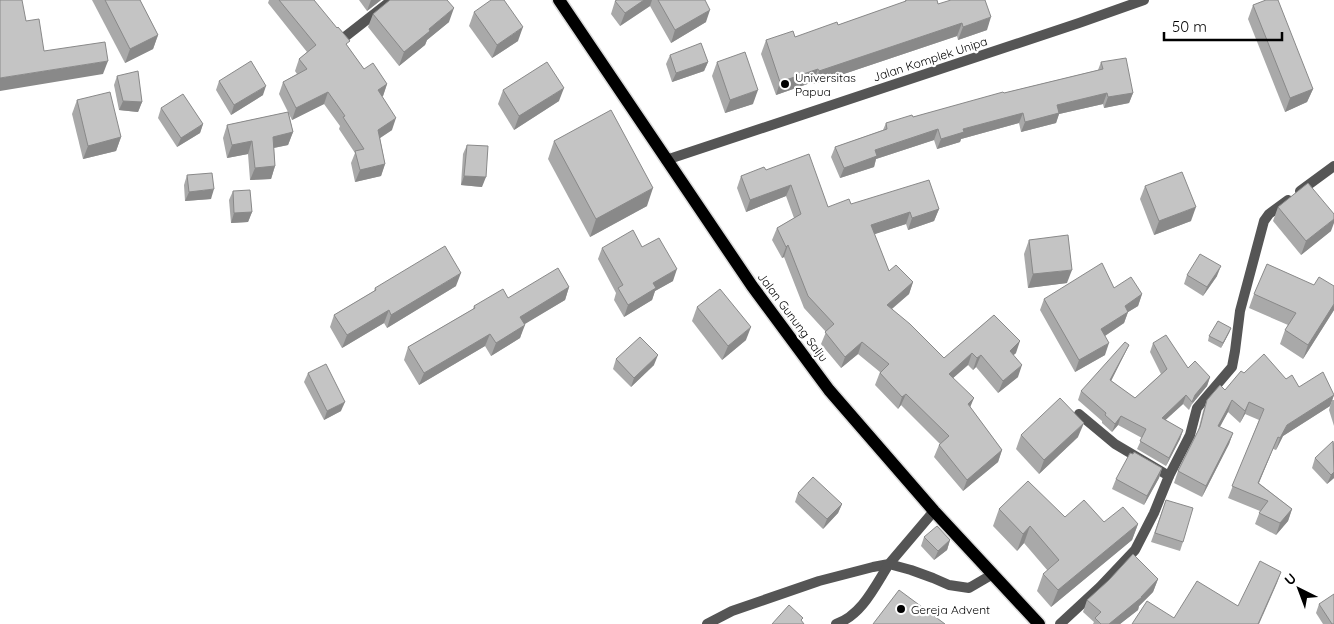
<svg xmlns="http://www.w3.org/2000/svg" width="1334" height="624" viewBox="0 0 1334 624" font-family="Quicksand,sans-serif">
  <style>
    .lines { fill: none; stroke-linecap: round; stroke-linejoin: round }
    .primary-casing { stroke: #dbdbdb; stroke-width: 15 }
    .minor { stroke: #555; stroke-width: 10 }
    .primary { stroke: #000; stroke-width: 12 }
    .wall { fill: #a9a9a9 }
    .shaded-wall { fill: #898989 }
    .building { fill: #c4c4c4; stroke: #898989 }
    .poi-dot { fill: #000; stroke: #fff; stroke-width: 2 }
    .labels { text-anchor: middle; dominant-baseline: central; stroke-width: 4.5; stroke-linejoin: round; paint-order: stroke }
    .street-label { font-size: 12px; fill: #000; stroke: #fff }
    .poi-label { font-size: 12px; fill: #000; stroke: #fff; text-anchor: start }
  </style>
  <rect width="100%" height="100%" fill="#fff"/>
  <g class="lines">
    <defs>
      <path id="primary" d="M 559,0 L 752,286 L 829,390 L 934,511 L 1039,624"/>
    </defs>
    <use href="#primary" class="primary-casing"/>
    <g class="minor">
      <path d="M 346,36 L 392,0"/>
      <path d="M 666,160 L 1079,23 L 1144,0"/>
      <path d="M 1300,191 L 1334,166"/>
      <path d="M 1079,414 L 1115,444 L 1169,476"/>
      <path d="M 707,624 L 732,611 L 819,581 L 873,567 L 889,564 L 934,511"/>
      <path d="M 836,624 C 862,615 875,586 889,564 L 911,570 L 933,578 L 949,585 L 969,588 L 993,574"/>
      <path d="M 1060,624 L 1100,587 L 1135,550 L 1154,513 L 1169,476 L 1190,435 L 1197,408 L 1232,367 L 1235,351 L 1240,311 L 1264,221 L 1269,214 L 1288,200"/>
    </g>
    <use href="#primary" class="primary"/>
  </g>
  <g class="wall">
    <path d="M 92,0 L 140,0 L 158,35 L 153,49 L 125,63 Z"/>
    <path d="M 269,0 L 314,0 L 364,69 L 387,84 L 383,96 L 382,96 L 392,130 L 380,138 L 385,164 L 381,176 L 355,182 L 351,163 L 355,153 L 339,129 L 340,126 L 324,104 L 292,120 L 289,114 L 293,132 L 288,145 L 274,148 L 275,166 L 271,179 L 250,180 L 248,154 L 227,158 L 223,138 L 227,125 L 288,112 L 279,94 L 283,82 L 297,74 L 295,71 L 299,59 L 307,52 L 268,3 Z"/>
    <path d="M 359,0 L 381,0 L 367,11 Z"/>
    <path d="M 617,0 L 705,0 L 706,22 L 671,43 L 650,6 L 620,26 L 611,14 L 615,1 Z"/>
    <path d="M 905,0 L 938,4 L 987,30 L 958,40 L 957,36 L 814,84 L 813,82 L 776,95 L 761,54 L 766,40 L 795,37 L 838,25 L 905,2 Z"/>
    <path d="M 1253,5 L 1313,89 L 1307,102 L 1285,112 L 1248,19 Z"/>
    <path d="M 474,12 L 518,41 L 492,58 L 469,26 Z"/>
    <path d="M 373,14 L 449,22 L 427,40 L 425,45 L 399,66 L 368,27 Z"/>
    <path d="M 670,55 L 708,62 L 704,71 L 672,82 L 666,64 Z"/>
    <path d="M 717,62 L 753,104 L 725,113 L 712,76 Z"/>
    <path d="M 1101,62 L 1133,93 L 1129,103 L 1104,108 L 1103,104 L 1059,114 L 1056,123 L 1021,132 L 1019,123 L 961,139 L 960,142 L 937,149 L 934,140 L 876,159 L 874,167 L 840,178 L 831,157 L 835,147 L 883,130 L 886,123 L 913,117 L 1004,93 L 1098,70 Z"/>
    <path d="M 117,76 L 142,102 L 138,112 L 119,110 L 114,85 Z"/>
    <path d="M 219,81 L 263,95 L 231,115 L 216,90 Z"/>
    <path d="M 503,90 L 559,101 L 514,130 L 498,104 Z"/>
    <path d="M 77,100 L 121,137 L 116,151 L 83,159 L 72,114 Z"/>
    <path d="M 161,108 L 203,124 L 200,133 L 177,147 L 158,118 Z"/>
    <path d="M 554,141 L 647,206 L 590,237 L 548,159 Z"/>
    <path d="M 467,145 L 482,187 L 461,185 L 463,154 Z"/>
    <path d="M 766,170 L 828,207 L 851,204 L 939,209 L 934,221 L 908,230 L 906,224 L 874,234 L 889,271 L 913,282 L 909,294 L 892,309 L 944,358 L 994,315 L 1016,353 L 1013,355 L 1018,377 L 998,393 L 976,367 L 973,370 L 968,365 L 953,378 L 970,407 L 1002,450 L 998,462 L 963,491 L 934,457 L 939,445 L 940,444 L 901,405 L 898,409 L 875,385 L 880,372 L 858,354 L 841,368 L 821,344 L 826,332 L 804,308 L 784,257 L 782,258 L 772,240 L 777,228 L 794,218 L 786,196 L 746,212 L 737,188 L 741,176 Z"/>
    <path d="M 187,175 L 211,199 L 185,201 L 184,185 Z"/>
    <path d="M 1145,186 L 1191,221 L 1154,235 L 1140,199 Z"/>
    <path d="M 233,191 L 252,212 L 248,222 L 231,223 L 229,200 Z"/>
    <path d="M 1278,207 L 1331,231 L 1301,255 L 1273,221 Z"/>
    <path d="M 1029,240 L 1067,283 L 1028,288 L 1024,254 Z"/>
    <path d="M 642,247 L 673,281 L 655,291 L 652,300 L 624,317 L 614,300 L 616,293 L 598,259 L 602,248 Z"/>
    <path d="M 1187,275 L 1217,276 L 1203,296 L 1184,284 Z"/>
    <path d="M 456,286 L 387,328 L 384,323 L 342,348 L 330,327 L 334,315 L 374,291 L 375,288 Z"/>
    <path d="M 1334,286 L 1334,310 L 1303,359 L 1280,344 L 1285,330 L 1288,325 L 1249,308 L 1254,294 Z"/>
    <path d="M 569,287 L 565,300 L 524,324 L 520,338 L 491,356 L 485,346 L 419,385 L 404,360 L 408,347 L 473,309 L 474,306 L 508,298 Z"/>
    <path d="M 1114,288 L 1142,294 L 1138,306 L 1128,312 L 1124,323 L 1105,336 L 1105,355 L 1075,372 L 1040,310 L 1044,299 Z"/>
    <path d="M 697,307 L 746,340 L 722,360 L 692,321 Z"/>
    <path d="M 1231,328 L 1229,333 L 1221,348 L 1208,341 L 1209,336 Z"/>
    <path d="M 1153,343 L 1188,368 L 1210,377 L 1207,386 L 1192,404 L 1189,410 L 1183,404 L 1165,420 L 1183,430 L 1180,439 L 1166,466 L 1137,449 L 1142,438 L 1118,425 L 1112,432 L 1102,423 L 1102,421 L 1078,400 L 1081,391 L 1129,345 L 1111,381 L 1135,398 L 1161,374 L 1150,352 Z"/>
    <path d="M 616,359 L 654,365 L 631,387 L 613,369 Z"/>
    <path d="M 308,373 L 341,411 L 324,420 L 304,382 Z"/>
    <path d="M 1244,373 L 1286,379 L 1299,387 L 1334,395 L 1330,406 L 1283,436 L 1276,450 L 1273,449 L 1259,483 L 1292,509 L 1288,521 L 1276,535 L 1255,524 L 1260,511 L 1228,498 L 1259,420 L 1245,414 L 1240,423 L 1228,412 L 1219,427 L 1233,433 L 1229,444 L 1202,497 L 1174,483 L 1178,471 L 1198,431 L 1203,411 L 1207,400 L 1225,390 Z"/>
    <path d="M 1332,400 L 1334,400 L 1334,426 L 1329,410 Z"/>
    <path d="M 1021,435 L 1078,437 L 1039,474 L 1016,449 Z"/>
    <path d="M 1334,442 L 1334,478 L 1327,484 L 1312,468 L 1315,458 Z"/>
    <path d="M 1162,468 L 1159,478 L 1144,505 L 1112,489 L 1116,479 Z"/>
    <path d="M 798,493 L 842,504 L 838,513 L 823,529 L 795,502 Z"/>
    <path d="M 1166,500 L 1183,542 L 1180,551 L 1151,542 Z"/>
    <path d="M 999,509 L 1104,522 L 1138,524 L 1132,540 L 1051,607 L 1037,591 L 1043,574 L 1048,571 L 1024,543 L 1017,551 L 993,526 Z"/>
    <path d="M 924,537 L 950,540 L 947,550 L 934,560 L 921,546 Z"/>
    <path d="M 1158,579 L 1153,592 L 1139,606 L 1138,610 L 1120,624 L 1093,624 L 1094,622 L 1083,612 L 1087,600 Z"/>
    <path d="M 1319,604 L 1334,624 L 1323,624 L 1316,613 Z"/>
  </g>
  <g class="shaded-wall">
    <path d="M 371,0 L 381,0 L 367,11 Z"/>
    <path d="M 644,0 L 652,0 L 650,6 L 620,26 L 625,13 Z"/>
    <path d="M 454,8 L 449,22 L 427,40 L 425,45 L 399,66 L 404,52 L 429,29 Z"/>
    <path d="M 710,10 L 706,22 L 671,43 L 675,30 Z"/>
    <path d="M 991,17 L 987,30 L 958,40 L 963,27 Z"/>
    <path d="M 962,23 L 957,36 L 814,84 L 819,71 Z"/>
    <path d="M 523,27 L 518,41 L 492,58 L 497,45 Z"/>
    <path d="M 158,35 L 153,49 L 125,63 L 130,49 Z"/>
    <path d="M 108,61 L 103,74 L 0,91 L 0,78 Z"/>
    <path d="M 708,62 L 704,71 L 672,82 L 676,73 Z"/>
    <path d="M 818,69 L 813,82 L 776,95 L 780,82 Z"/>
    <path d="M 387,84 L 383,96 L 373,102 L 378,90 Z"/>
    <path d="M 266,86 L 263,95 L 231,115 L 234,105 Z"/>
    <path d="M 564,88 L 559,101 L 514,130 L 519,116 Z"/>
    <path d="M 1313,89 L 1307,102 L 1285,112 L 1290,98 Z"/>
    <path d="M 758,90 L 753,104 L 725,113 L 730,100 Z"/>
    <path d="M 328,92 L 324,104 L 292,120 L 296,108 Z"/>
    <path d="M 1107,93 L 1103,104 L 1059,114 L 1056,123 L 1021,132 L 1025,122 L 1057,105 Z"/>
    <path d="M 1133,93 L 1129,103 L 1104,108 L 1108,97 Z"/>
    <path d="M 123,101 L 142,102 L 138,112 L 119,110 Z"/>
    <path d="M 1023,113 L 1019,123 L 961,139 L 960,142 L 937,149 L 941,139 L 963,129 Z"/>
    <path d="M 396,118 L 392,130 L 374,142 L 378,130 Z"/>
    <path d="M 203,124 L 200,133 L 177,147 L 181,138 Z"/>
    <path d="M 938,129 L 934,140 L 876,159 L 874,167 L 840,178 L 844,168 L 875,150 Z"/>
    <path d="M 293,132 L 288,145 L 268,149 L 273,137 Z"/>
    <path d="M 121,137 L 116,151 L 83,159 L 88,146 Z"/>
    <path d="M 252,141 L 248,154 L 227,158 L 232,145 Z"/>
    <path d="M 385,164 L 381,176 L 355,182 L 360,170 Z"/>
    <path d="M 275,166 L 271,179 L 250,180 L 255,168 Z"/>
    <path d="M 464,176 L 486,177 L 482,187 L 461,185 Z"/>
    <path d="M 791,185 L 786,196 L 746,212 L 750,200 Z"/>
    <path d="M 653,188 L 647,206 L 590,237 L 596,219 Z"/>
    <path d="M 214,189 L 211,199 L 185,201 L 189,192 Z"/>
    <path d="M 1196,207 L 1191,221 L 1154,235 L 1159,221 Z"/>
    <path d="M 939,209 L 934,221 L 908,230 L 912,218 Z"/>
    <path d="M 252,212 L 248,222 L 231,223 L 234,213 Z"/>
    <path d="M 910,212 L 906,224 L 866,237 L 871,225 Z"/>
    <path d="M 1334,219 L 1334,223 L 1331,231 L 1301,255 L 1306,241 Z"/>
    <path d="M 788,245 L 784,257 L 782,258 L 786,247 Z"/>
    <path d="M 1221,266 L 1217,276 L 1203,296 L 1207,287 Z"/>
    <path d="M 677,269 L 673,281 L 655,291 L 652,300 L 624,317 L 628,305 L 653,283 Z"/>
    <path d="M 1072,270 L 1067,283 L 1028,288 L 1033,274 Z"/>
    <path d="M 461,273 L 456,286 L 387,328 L 391,315 Z"/>
    <path d="M 913,282 L 909,294 L 882,317 L 887,305 Z"/>
    <path d="M 569,287 L 565,300 L 515,330 L 520,317 Z"/>
    <path d="M 1142,294 L 1138,306 L 1120,317 L 1125,306 Z"/>
    <path d="M 1334,304 L 1334,310 L 1303,359 L 1308,345 Z"/>
    <path d="M 389,310 L 384,323 L 342,348 L 347,335 Z"/>
    <path d="M 1128,312 L 1124,323 L 1097,341 L 1101,329 Z"/>
    <path d="M 525,325 L 520,338 L 491,356 L 496,343 Z"/>
    <path d="M 751,327 L 746,340 L 722,360 L 728,346 Z"/>
    <path d="M 1231,328 L 1229,333 L 1221,348 L 1223,343 Z"/>
    <path d="M 490,334 L 485,346 L 419,385 L 424,373 Z"/>
    <path d="M 1020,341 L 1016,353 L 1005,363 L 1010,351 Z"/>
    <path d="M 862,342 L 858,354 L 841,368 L 845,357 Z"/>
    <path d="M 1109,343 L 1105,355 L 1075,372 L 1079,360 Z"/>
    <path d="M 1129,345 L 1107,389 L 1110,380 Z"/>
    <path d="M 972,353 L 968,365 L 945,385 L 949,374 Z"/>
    <path d="M 658,355 L 654,365 L 631,387 L 634,378 Z"/>
    <path d="M 981,355 L 976,367 L 973,370 L 977,358 Z"/>
    <path d="M 1022,365 L 1018,377 L 998,393 L 1003,381 Z"/>
    <path d="M 1210,377 L 1207,386 L 1192,404 L 1195,395 Z"/>
    <path d="M 906,394 L 901,405 L 898,409 L 902,397 Z"/>
    <path d="M 1186,395 L 1183,404 L 1158,427 L 1162,418 Z"/>
    <path d="M 1334,395 L 1330,406 L 1283,436 L 1276,450 L 1280,438 L 1287,425 Z"/>
    <path d="M 974,398 L 969,410 L 968,404 Z"/>
    <path d="M 1232,400 L 1228,412 L 1214,438 L 1218,426 Z"/>
    <path d="M 345,402 L 341,411 L 324,420 L 327,411 Z"/>
    <path d="M 1249,402 L 1245,414 L 1240,423 L 1245,411 Z"/>
    <path d="M 1121,416 L 1118,425 L 1112,432 L 1115,424 Z"/>
    <path d="M 1084,423 L 1078,437 L 1039,474 L 1044,460 Z"/>
    <path d="M 1183,430 L 1180,439 L 1166,466 L 1169,458 Z"/>
    <path d="M 1233,433 L 1229,444 L 1202,497 L 1206,486 Z"/>
    <path d="M 1278,437 L 1273,449 L 1254,494 L 1258,483 Z"/>
    <path d="M 1002,450 L 998,462 L 963,491 L 967,480 Z"/>
    <path d="M 1162,468 L 1159,478 L 1144,505 L 1147,496 Z"/>
    <path d="M 1334,472 L 1334,478 L 1327,484 L 1331,475 Z"/>
    <path d="M 842,504 L 838,513 L 823,529 L 827,519 Z"/>
    <path d="M 1292,509 L 1288,521 L 1276,535 L 1280,523 Z"/>
    <path d="M 1138,524 L 1132,540 L 1051,607 L 1058,590 Z"/>
    <path d="M 1030,526 L 1024,543 L 1017,551 L 1023,534 Z"/>
    <path d="M 950,540 L 947,550 L 934,560 L 938,551 Z"/>
    <path d="M 1281,572 L 1277,583 L 1259,624 L 1258,624 Z"/>
    <path d="M 1158,579 L 1153,592 L 1139,606 L 1138,610 L 1120,624 L 1109,624 L 1141,597 Z"/>
  </g>
  <g class="building">
    <path d="M 0,0 L 22,0 L 26,21 L 39,19 L 44,51 L 105,42 L 108,61 L 0,78 Z"/>
    <path d="M 105,0 L 140,0 L 158,35 L 130,49 Z"/>
    <path d="M 279,0 L 314,0 L 337,28 L 338,27 L 350,41 L 346,44 L 364,69 L 373,63 L 387,84 L 378,90 L 396,118 L 378,130 L 385,164 L 360,170 L 355,151 L 364,149 L 343,117 L 345,116 L 328,92 L 296,108 L 283,82 L 307,69 L 299,59 L 316,45 Z"/>
    <path d="M 390,0 L 447,0 L 454,8 L 429,29 L 430,31 L 404,52 L 373,14 Z"/>
    <path d="M 491,0 L 504,0 L 523,27 L 497,45 L 474,12 Z"/>
    <path d="M 617,0 L 644,0 L 625,13 L 615,1 Z"/>
    <path d="M 658,0 L 705,0 L 710,10 L 675,30 Z"/>
    <path d="M 906,0 L 937,0 L 938,4 L 951,0 L 985,0 L 991,17 L 963,27 L 962,23 L 819,71 L 818,69 L 780,82 L 766,40 L 793,31 L 795,37 L 837,22 L 838,25 L 906,1 Z"/>
    <path d="M 1266,0 L 1278,0 L 1313,89 L 1290,98 L 1253,5 Z"/>
    <path d="M 701,43 L 708,62 L 676,73 L 670,55 Z"/>
    <path d="M 745,52 L 758,90 L 730,100 L 717,62 Z"/>
    <path d="M 1126,58 L 1133,93 L 1108,97 L 1107,93 L 1057,105 L 1059,113 L 1025,122 L 1023,113 L 963,129 L 964,132 L 941,139 L 938,129 L 875,150 L 877,156 L 844,168 L 835,147 L 887,129 L 886,123 L 912,115 L 913,117 L 1003,92 L 1004,93 L 1103,69 L 1101,62 Z"/>
    <path d="M 251,61 L 266,86 L 234,105 L 219,81 Z"/>
    <path d="M 547,62 L 564,88 L 519,116 L 503,90 Z"/>
    <path d="M 138,71 L 142,102 L 123,101 L 117,76 Z"/>
    <path d="M 110,92 L 121,137 L 88,146 L 77,100 Z"/>
    <path d="M 183,94 L 203,124 L 181,138 L 161,108 Z"/>
    <path d="M 611,110 L 653,188 L 596,219 L 554,141 Z"/>
    <path d="M 288,112 L 293,132 L 273,137 L 275,166 L 255,168 L 252,141 L 232,145 L 227,125 Z"/>
    <path d="M 467,145 L 488,146 L 486,177 L 464,176 Z"/>
    <path d="M 809,154 L 828,207 L 849,199 L 851,204 L 929,180 L 939,209 L 912,218 L 910,212 L 871,225 L 889,271 L 896,265 L 913,282 L 887,305 L 910,324 L 944,358 L 994,315 L 1020,341 L 1010,351 L 1022,365 L 1003,381 L 981,355 L 977,358 L 972,353 L 949,374 L 974,398 L 968,404 L 1002,450 L 967,480 L 939,445 L 949,436 L 906,394 L 902,397 L 880,373 L 889,364 L 862,342 L 845,357 L 825,332 L 834,324 L 808,296 L 788,245 L 786,247 L 777,228 L 801,214 L 791,185 L 750,200 L 741,176 L 764,167 L 766,170 Z"/>
    <path d="M 1182,172 L 1196,207 L 1159,221 L 1145,186 Z"/>
    <path d="M 212,173 L 214,189 L 189,192 L 187,175 Z"/>
    <path d="M 1308,183 L 1334,214 L 1334,219 L 1306,241 L 1278,207 Z"/>
    <path d="M 250,190 L 252,212 L 234,213 L 233,191 Z"/>
    <path d="M 633,230 L 642,247 L 659,238 L 677,269 L 653,283 L 656,288 L 628,305 L 618,288 L 623,285 L 602,248 Z"/>
    <path d="M 1068,235 L 1072,270 L 1033,274 L 1029,240 Z"/>
    <path d="M 445,246 L 461,273 L 391,315 L 389,310 L 347,335 L 334,315 L 376,290 L 375,288 Z"/>
    <path d="M 1200,254 L 1221,266 L 1207,287 L 1187,275 Z"/>
    <path d="M 1102,263 L 1114,288 L 1131,277 L 1142,294 L 1125,306 L 1128,312 L 1101,329 L 1109,343 L 1079,360 L 1044,299 Z"/>
    <path d="M 1267,264 L 1314,285 L 1319,277 L 1334,286 L 1334,304 L 1308,345 L 1285,330 L 1296,313 L 1254,294 Z"/>
    <path d="M 558,268 L 569,287 L 520,317 L 525,325 L 496,343 L 490,334 L 424,373 L 408,347 L 475,308 L 474,306 L 503,289 L 508,298 Z"/>
    <path d="M 720,289 L 751,327 L 728,346 L 697,307 Z"/>
    <path d="M 1218,321 L 1231,328 L 1223,343 L 1209,336 Z"/>
    <path d="M 1166,335 L 1188,368 L 1195,361 L 1210,377 L 1195,395 L 1192,402 L 1186,395 L 1162,418 L 1183,430 L 1169,458 L 1140,441 L 1146,429 L 1121,416 L 1115,424 L 1105,415 L 1106,413 L 1081,391 L 1125,342 L 1129,345 L 1110,380 L 1135,398 L 1167,369 L 1153,343 Z"/>
    <path d="M 640,337 L 658,355 L 634,378 L 616,359 Z"/>
    <path d="M 1264,354 L 1286,379 L 1292,375 L 1299,387 L 1323,372 L 1334,395 L 1287,425 L 1280,438 L 1278,437 L 1258,483 L 1292,509 L 1280,523 L 1259,513 L 1268,501 L 1232,486 L 1264,409 L 1249,402 L 1245,411 L 1232,400 L 1218,426 L 1233,433 L 1206,486 L 1178,471 L 1200,427 L 1207,400 L 1220,385 L 1225,390 L 1241,371 L 1244,373 Z"/>
    <path d="M 326,364 L 345,402 L 327,411 L 308,373 Z"/>
    <path d="M 1060,398 L 1084,423 L 1044,460 L 1021,435 Z"/>
    <path d="M 1333,441 L 1334,472 L 1331,475 L 1315,458 Z"/>
    <path d="M 1134,452 L 1162,468 L 1147,496 L 1116,479 L 1130,453 L 1133,454 Z"/>
    <path d="M 813,477 L 842,504 L 827,519 L 798,493 Z"/>
    <path d="M 1028,481 L 1065,517 L 1084,500 L 1104,522 L 1123,507 L 1138,524 L 1058,590 L 1043,574 L 1059,560 L 1030,526 L 1023,534 L 999,509 Z"/>
    <path d="M 1166,500 L 1193,508 L 1183,542 L 1155,533 Z"/>
    <path d="M 937,526 L 950,540 L 938,551 L 924,537 Z"/>
    <path d="M 1133,554 L 1158,579 L 1141,597 L 1142,597 L 1109,624 L 1101,624 L 1095,618 L 1101,612 L 1087,600 L 1109,580 Z"/>
    <path d="M 1260,561 L 1281,572 L 1258,624 L 1132,624 L 1147,601 L 1174,618 L 1197,581 L 1238,606 Z"/>
    <path d="M 899,590 L 945,624 L 873,624 Z"/>
    <path d="M 1334,594 L 1334,624 L 1332,624 L 1319,604 Z"/>
    <path d="M 789,605 L 803,618 L 801,620 L 804,624 L 772,624 Z"/>
  </g>
  <g class="poi-dot">
    <circle cx="785" cy="84" r="5"/>
    <circle cx="901" cy="609" r="5"/>
  </g>
  <g class="labels">
    <g class="street-label">
      <text transform="translate(930 59) rotate(-18)">Jalan Komplek Unipa</text>
      <text transform="translate(793 317) rotate(53)">Jalan Gunung Salju</text>
    </g>
    <g class="poi-label">
      <text x="795" y="77">Universitas<tspan x="795" dy="14">Papua</tspan></text>
      <text x="911" y="609">Gereja Advent</text>
    </g>
  </g>
  <g transform="translate(1299 589) rotate(318)" stroke="#ffffff" stroke-width="4" paint-order="stroke">
  <path d="M0-4L9 19L0 12L-9 19Z" fill="#000000"/>
  <text y="-8" font-size="14" font-weight="bold" text-anchor="middle" fill="#000000">U</text>
  </g>
  <path d="M1164 32v8h118v-8" fill="none" stroke="#000000" stroke-width="2.5"/>
  <text x="1172" y="32" font-size="15" fill="#000000" stroke="#ffffff" stroke-width="4" paint-order="stroke">50 m</text>
</svg>
